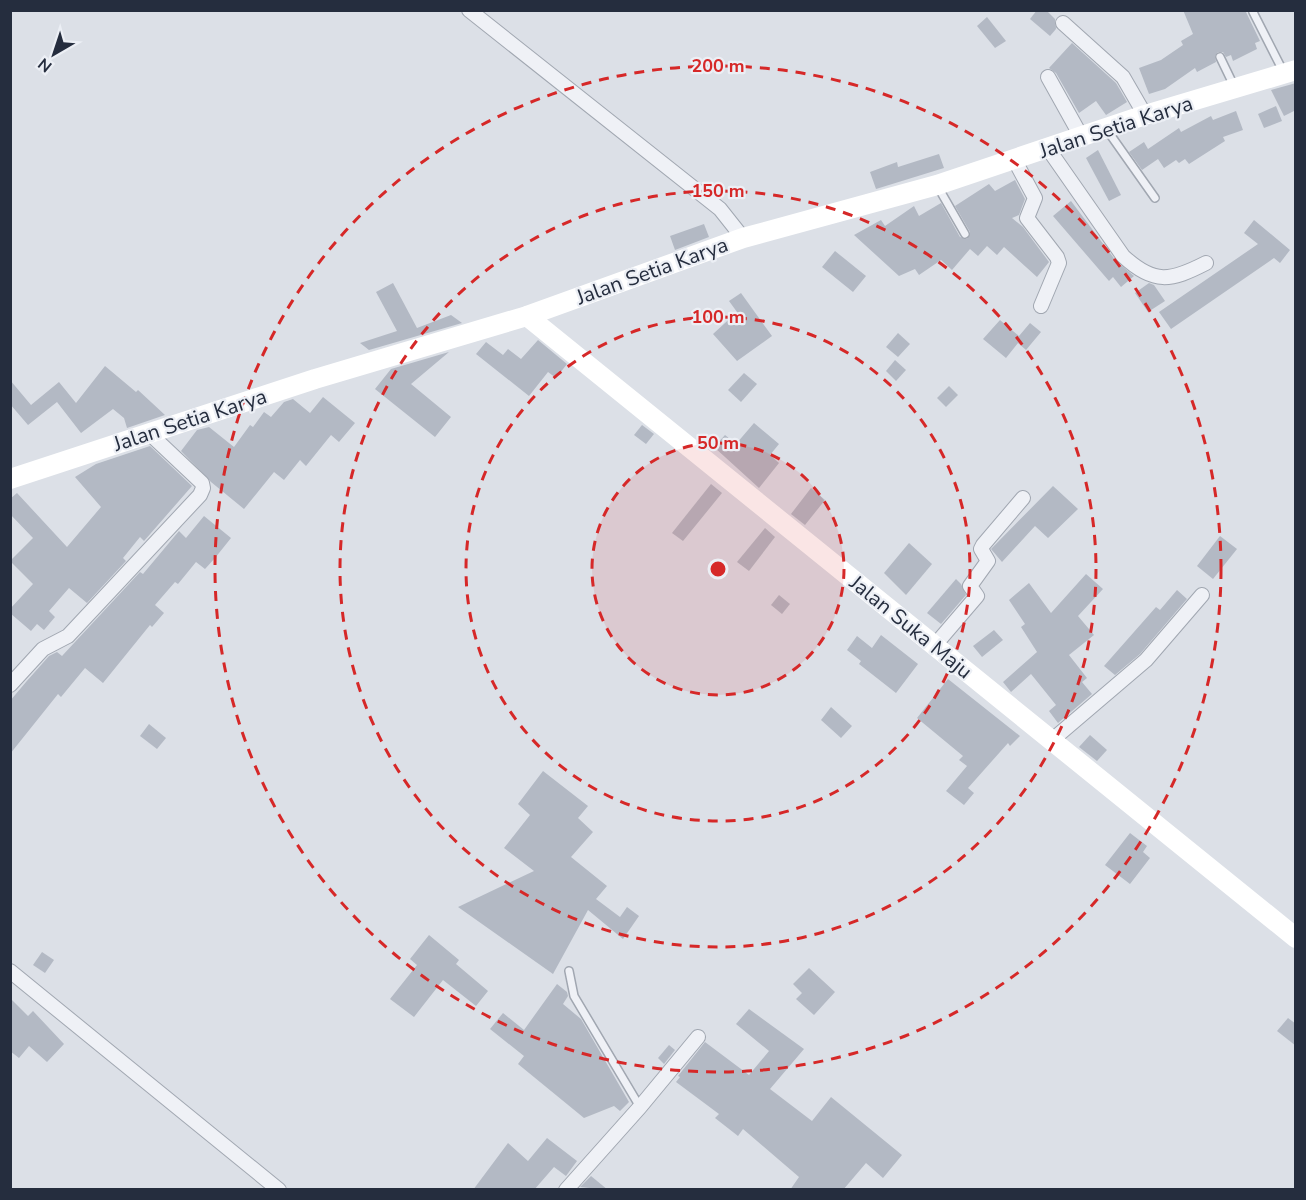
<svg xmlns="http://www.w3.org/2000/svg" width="1306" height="1200" viewBox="0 0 1306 1200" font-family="'Nunito Sans',sans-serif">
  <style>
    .building { fill: #b3b9c4 }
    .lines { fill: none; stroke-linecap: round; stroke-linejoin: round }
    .lane-casing { stroke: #a1a7b1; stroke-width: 10 }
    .street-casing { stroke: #a1a7b1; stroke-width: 16 }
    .lane { stroke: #eff1f6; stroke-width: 7 }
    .street { stroke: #eff1f6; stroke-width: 14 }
    .secondary { stroke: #fff; stroke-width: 20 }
    .ring { fill: none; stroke: #d62828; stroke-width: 3; stroke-dasharray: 10 8 }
    .labels { text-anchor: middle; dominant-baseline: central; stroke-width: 4.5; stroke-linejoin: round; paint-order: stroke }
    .street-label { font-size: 21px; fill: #252d3e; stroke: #eceff5 }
    .centre { fill: #d62828; stroke: #eceff5; stroke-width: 3 }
    .ring-label { font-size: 18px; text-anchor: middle; font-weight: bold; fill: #d62828; stroke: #eceff5; stroke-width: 4.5; stroke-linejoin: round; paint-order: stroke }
  </style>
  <rect width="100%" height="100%" fill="#dce0e7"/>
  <g class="building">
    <path d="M 1037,10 L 1046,10 L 1055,19 L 1056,29 L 1050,36 L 1030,19 Z"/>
    <path d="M 1183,10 L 1245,10 L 1260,41 L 1255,43 L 1257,49 L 1233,61 L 1231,55 L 1226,57 L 1223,52 L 1218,52 L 1215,56 L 1216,62 L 1197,72 L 1195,68 L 1165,89 L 1149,94 L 1139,68 L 1161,60 L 1183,45 L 1181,41 L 1193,34 Z"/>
    <path d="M 987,17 L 1006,41 L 995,48 L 977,26 Z"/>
    <path d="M 1072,43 L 1116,83 L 1127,102 L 1106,115 L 1096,101 L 1079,113 L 1056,73 L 1049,68 Z"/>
    <path d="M 1296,83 L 1296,110 L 1284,116 L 1271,90 Z"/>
    <path d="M 1276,106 L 1282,121 L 1264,128 L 1258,114 Z"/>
    <path d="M 1236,111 L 1243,130 L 1223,137 L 1225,141 L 1189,164 L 1185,159 L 1179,163 L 1176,160 L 1164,168 L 1158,159 L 1142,170 L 1129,152 L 1144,142 L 1148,149 L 1179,128 L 1181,132 L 1211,116 L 1213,120 Z"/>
    <path d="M 1098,150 L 1121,195 L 1109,201 L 1086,158 Z"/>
    <path d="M 939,154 L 944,168 L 876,189 L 870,172 L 897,162 L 898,167 Z"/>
    <path d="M 1015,180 L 1025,199 L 1019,215 L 1012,218 L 1023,227 L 1049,262 L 1037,277 L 1004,247 L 997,255 L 987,246 L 978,256 L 970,249 L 952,270 L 941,260 L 919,275 L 915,269 L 899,276 L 854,235 L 881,220 L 885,226 L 914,206 L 919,216 L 941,203 L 960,237 L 967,239 L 970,232 L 955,206 L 989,184 L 995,191 Z"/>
    <path d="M 1071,201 L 1116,261 L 1134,276 L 1121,287 L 1113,277 L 1109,281 L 1053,216 Z"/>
    <path d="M 1254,220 L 1290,250 L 1280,263 L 1274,258 L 1171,329 L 1159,312 L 1258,244 L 1244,233 Z"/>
    <path d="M 704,224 L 709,237 L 675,250 L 670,236 Z"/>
    <path d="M 835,251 L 866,276 L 853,292 L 822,267 Z"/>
    <path d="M 393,283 L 417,328 L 451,315 L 462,323 L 369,350 L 360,343 L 397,331 L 376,292 Z"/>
    <path d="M 1149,283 L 1154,285 L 1165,301 L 1148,312 L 1135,293 Z"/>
    <path d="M 741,293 L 772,336 L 737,361 L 713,334 L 737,312 L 729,301 Z"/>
    <path d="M 1000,320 L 1019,336 L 1030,323 L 1041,332 L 1026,350 L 1018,343 L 1006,358 L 983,339 Z"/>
    <path d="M 898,333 L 910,344 L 898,357 L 886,347 Z"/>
    <path d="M 538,340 L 567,364 L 556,378 L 548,372 L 529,396 L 476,354 L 486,342 L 503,355 L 508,349 L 521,359 Z"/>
    <path d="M 449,352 L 411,384 L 451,417 L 435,437 L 375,389 L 391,369 Z"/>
    <path d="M 895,360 L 906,370 L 896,381 L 886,371 Z"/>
    <path d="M 105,366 L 136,392 L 138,390 L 165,415 L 127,428 L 124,418 L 113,409 L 81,433 L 57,402 L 28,425 L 10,404 L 10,380 L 31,405 L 59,382 L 76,403 Z"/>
    <path d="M 744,373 L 757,384 L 741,402 L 728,390 Z"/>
    <path d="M 949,386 L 958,395 L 946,407 L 937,398 Z"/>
    <path d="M 323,397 L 355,423 L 339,442 L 331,435 L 306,466 L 300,460 L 284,480 L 274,472 L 244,509 L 211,482 L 181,451 L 197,430 L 209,427 L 234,447 L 250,425 L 253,427 L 264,412 L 271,417 L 284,402 L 293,399 L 310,413 Z"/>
    <path d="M 754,423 L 779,444 L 770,455 L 779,463 L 759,488 L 714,447 L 725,435 L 736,444 Z"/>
    <path d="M 642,425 L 654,434 L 646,444 L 634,435 Z"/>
    <path d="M 150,446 L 192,486 L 144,541 L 140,537 L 123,558 L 126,561 L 87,603 L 69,588 L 49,611 L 55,617 L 44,630 L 37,624 L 31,631 L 10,613 L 10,609 L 33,584 L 10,561 L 33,538 L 10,514 L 10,499 L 17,493 L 67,547 L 101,507 L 75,477 L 96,464 Z"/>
    <path d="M 711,484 L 722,493 L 683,541 L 672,533 Z"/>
    <path d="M 1053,486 L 1078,509 L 1048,538 L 1035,526 L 1002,562 L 991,549 Z"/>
    <path d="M 811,488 L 825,500 L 805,525 L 791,514 Z"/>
    <path d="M 204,516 L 231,538 L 215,558 L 205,569 L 196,562 L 178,584 L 175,582 L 155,605 L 164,613 L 152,627 L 150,625 L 103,683 L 85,668 L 61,697 L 58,694 L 10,754 L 10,701 L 26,682 L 49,656 L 57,652 L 62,656 L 140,572 L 143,574 L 179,531 L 186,538 Z"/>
    <path d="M 765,528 L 775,537 L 749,571 L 737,562 Z"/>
    <path d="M 1220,536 L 1237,549 L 1213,579 L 1197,566 Z"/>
    <path d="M 909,543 L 932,564 L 906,595 L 884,573 Z"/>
    <path d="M 1086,574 L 1103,589 L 1078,616 L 1094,635 L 1069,655 L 1087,678 L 1082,682 L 1092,694 L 1058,723 L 1049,711 L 1056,705 L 1031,674 L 1011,692 L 1003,682 L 1037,652 L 1021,627 L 1025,624 L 1009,600 L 1029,583 L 1051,613 Z"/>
    <path d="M 956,579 L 961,584 L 966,595 L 941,624 L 927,613 Z"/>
    <path d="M 1177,590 L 1187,599 L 1140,654 L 1115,675 L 1104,666 L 1156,607 L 1160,610 Z"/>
    <path d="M 779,595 L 790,604 L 782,614 L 771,605 Z"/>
    <path d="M 994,630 L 1003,640 L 982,657 L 973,646 Z"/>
    <path d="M 881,635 L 918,664 L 896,693 L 859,664 L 861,661 L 847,650 L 857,636 L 872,648 Z"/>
    <path d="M 948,679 L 1020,736 L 1010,746 L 1008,743 L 968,788 L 974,793 L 964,805 L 946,791 L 967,766 L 959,760 L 963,756 L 917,718 Z"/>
    <path d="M 831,707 L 852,726 L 841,738 L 821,720 Z"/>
    <path d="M 149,724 L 166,738 L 157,749 L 140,736 Z"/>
    <path d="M 1090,735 L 1107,750 L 1097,761 L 1079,747 Z"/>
    <path d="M 543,771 L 588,806 L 578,818 L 593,832 L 571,857 L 607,886 L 596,899 L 620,917 L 627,907 L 639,916 L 623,939 L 588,910 L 553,974 L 458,907 L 534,871 L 504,848 L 530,815 L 518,804 Z"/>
    <path d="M 1130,833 L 1147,846 L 1143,852 L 1150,858 L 1130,884 L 1105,865 Z"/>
    <path d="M 429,935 L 459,960 L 456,964 L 488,991 L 476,1006 L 443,980 L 414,1017 L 390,999 L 417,965 L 410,959 Z"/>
    <path d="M 42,952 L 54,960 L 45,973 L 33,965 Z"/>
    <path d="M 809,968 L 835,992 L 814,1015 L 796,999 L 802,993 L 793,984 Z"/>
    <path d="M 557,984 L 567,992 L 568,996 L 563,1004 L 581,1019 L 629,1102 L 620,1111 L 614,1106 L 584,1118 L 518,1064 L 524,1056 L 490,1029 L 503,1013 L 524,1030 Z"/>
    <path d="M 10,998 L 28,1016 L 33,1011 L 64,1044 L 47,1062 L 29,1046 L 19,1058 L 10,1051 Z"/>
    <path d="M 749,1009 L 804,1049 L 770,1089 L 812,1121 L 831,1097 L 902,1155 L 883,1178 L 866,1163 L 843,1190 L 790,1190 L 799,1177 L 743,1129 L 738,1136 L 715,1118 L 719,1114 L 676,1082 L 680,1077 L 678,1076 L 705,1042 L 749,1075 L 769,1051 L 736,1024 Z"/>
    <path d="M 1288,1018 L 1296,1024 L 1296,1046 L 1277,1031 Z"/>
    <path d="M 669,1045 L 675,1050 L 664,1064 L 658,1058 Z"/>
    <path d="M 547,1138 L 577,1161 L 566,1176 L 554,1167 L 534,1190 L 473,1190 L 508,1143 L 528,1161 Z"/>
    <path d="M 591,1176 L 608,1190 L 580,1187 Z"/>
  </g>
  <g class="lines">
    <defs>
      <g id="lane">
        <path d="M 1253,12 L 1283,71"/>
        <path d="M 1220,57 L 1234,86"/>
        <path d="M 1107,130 L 1155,198"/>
        <path d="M 938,187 L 965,234"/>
        <path d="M 569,971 L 574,996 L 640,1107"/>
      </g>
      <g id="street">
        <path d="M 469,10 L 720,209 L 743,238"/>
        <path d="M 1063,23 L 1123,77 L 1145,115"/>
        <path d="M 1048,77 L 1082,138"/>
        <path d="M 1049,150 L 1123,256 C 1154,285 1171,281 1206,263"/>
        <path d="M 1014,159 L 1035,198 L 1027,218 L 1057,257 L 1059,263 L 1041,306"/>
        <path d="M 935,645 L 977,596 L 970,586 L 988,561 L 981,549 L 983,545 L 1023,498"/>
        <path d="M 10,685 L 43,649 L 68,636 L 200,495 L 203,488 L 202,483 L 149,433"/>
        <path d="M 1051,741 L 1146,660 L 1202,595"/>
        <path d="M 10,971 L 279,1190"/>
        <path d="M 566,1190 L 640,1107 L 698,1037"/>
      </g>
    </defs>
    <use href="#lane" class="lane-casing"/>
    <use href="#street" class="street-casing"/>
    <use href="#lane" class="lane"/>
    <use href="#street" class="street"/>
    <g class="secondary">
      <path d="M 527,316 L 1296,938"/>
      <path d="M 10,479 L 315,379 L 527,316 L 743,238 L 937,185 L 1145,115 L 1296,70"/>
    </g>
  </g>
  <circle cx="718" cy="569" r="126" fill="#d62828" fill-opacity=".12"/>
  <g class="ring">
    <circle cx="718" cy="569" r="126"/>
    <circle cx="718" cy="569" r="252"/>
    <circle cx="718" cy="569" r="378"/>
    <circle cx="718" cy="569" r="503"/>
  </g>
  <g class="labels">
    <g class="street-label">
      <text transform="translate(1116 127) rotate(-18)">Jalan Setia Karya</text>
      <text transform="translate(652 271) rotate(-20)">Jalan Setia Karya</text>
      <text transform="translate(190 420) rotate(-18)">Jalan Setia Karya</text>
      <text transform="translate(911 627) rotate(39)">Jalan Suka Maju</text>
    </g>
  </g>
  <circle cx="718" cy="569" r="9" class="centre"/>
  <g class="ring-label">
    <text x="718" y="72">200 m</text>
    <text x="718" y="197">150 m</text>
    <text x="718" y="323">100 m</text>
    <text x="718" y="449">50 m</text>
  </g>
  <rect width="1306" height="1200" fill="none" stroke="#252d3e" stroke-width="24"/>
  <g transform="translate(54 54) rotate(219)" stroke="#eceff5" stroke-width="4.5" paint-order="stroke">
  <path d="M0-4.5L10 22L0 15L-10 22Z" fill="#252d3e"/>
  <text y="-9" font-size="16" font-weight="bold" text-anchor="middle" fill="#252d3e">N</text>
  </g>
</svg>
